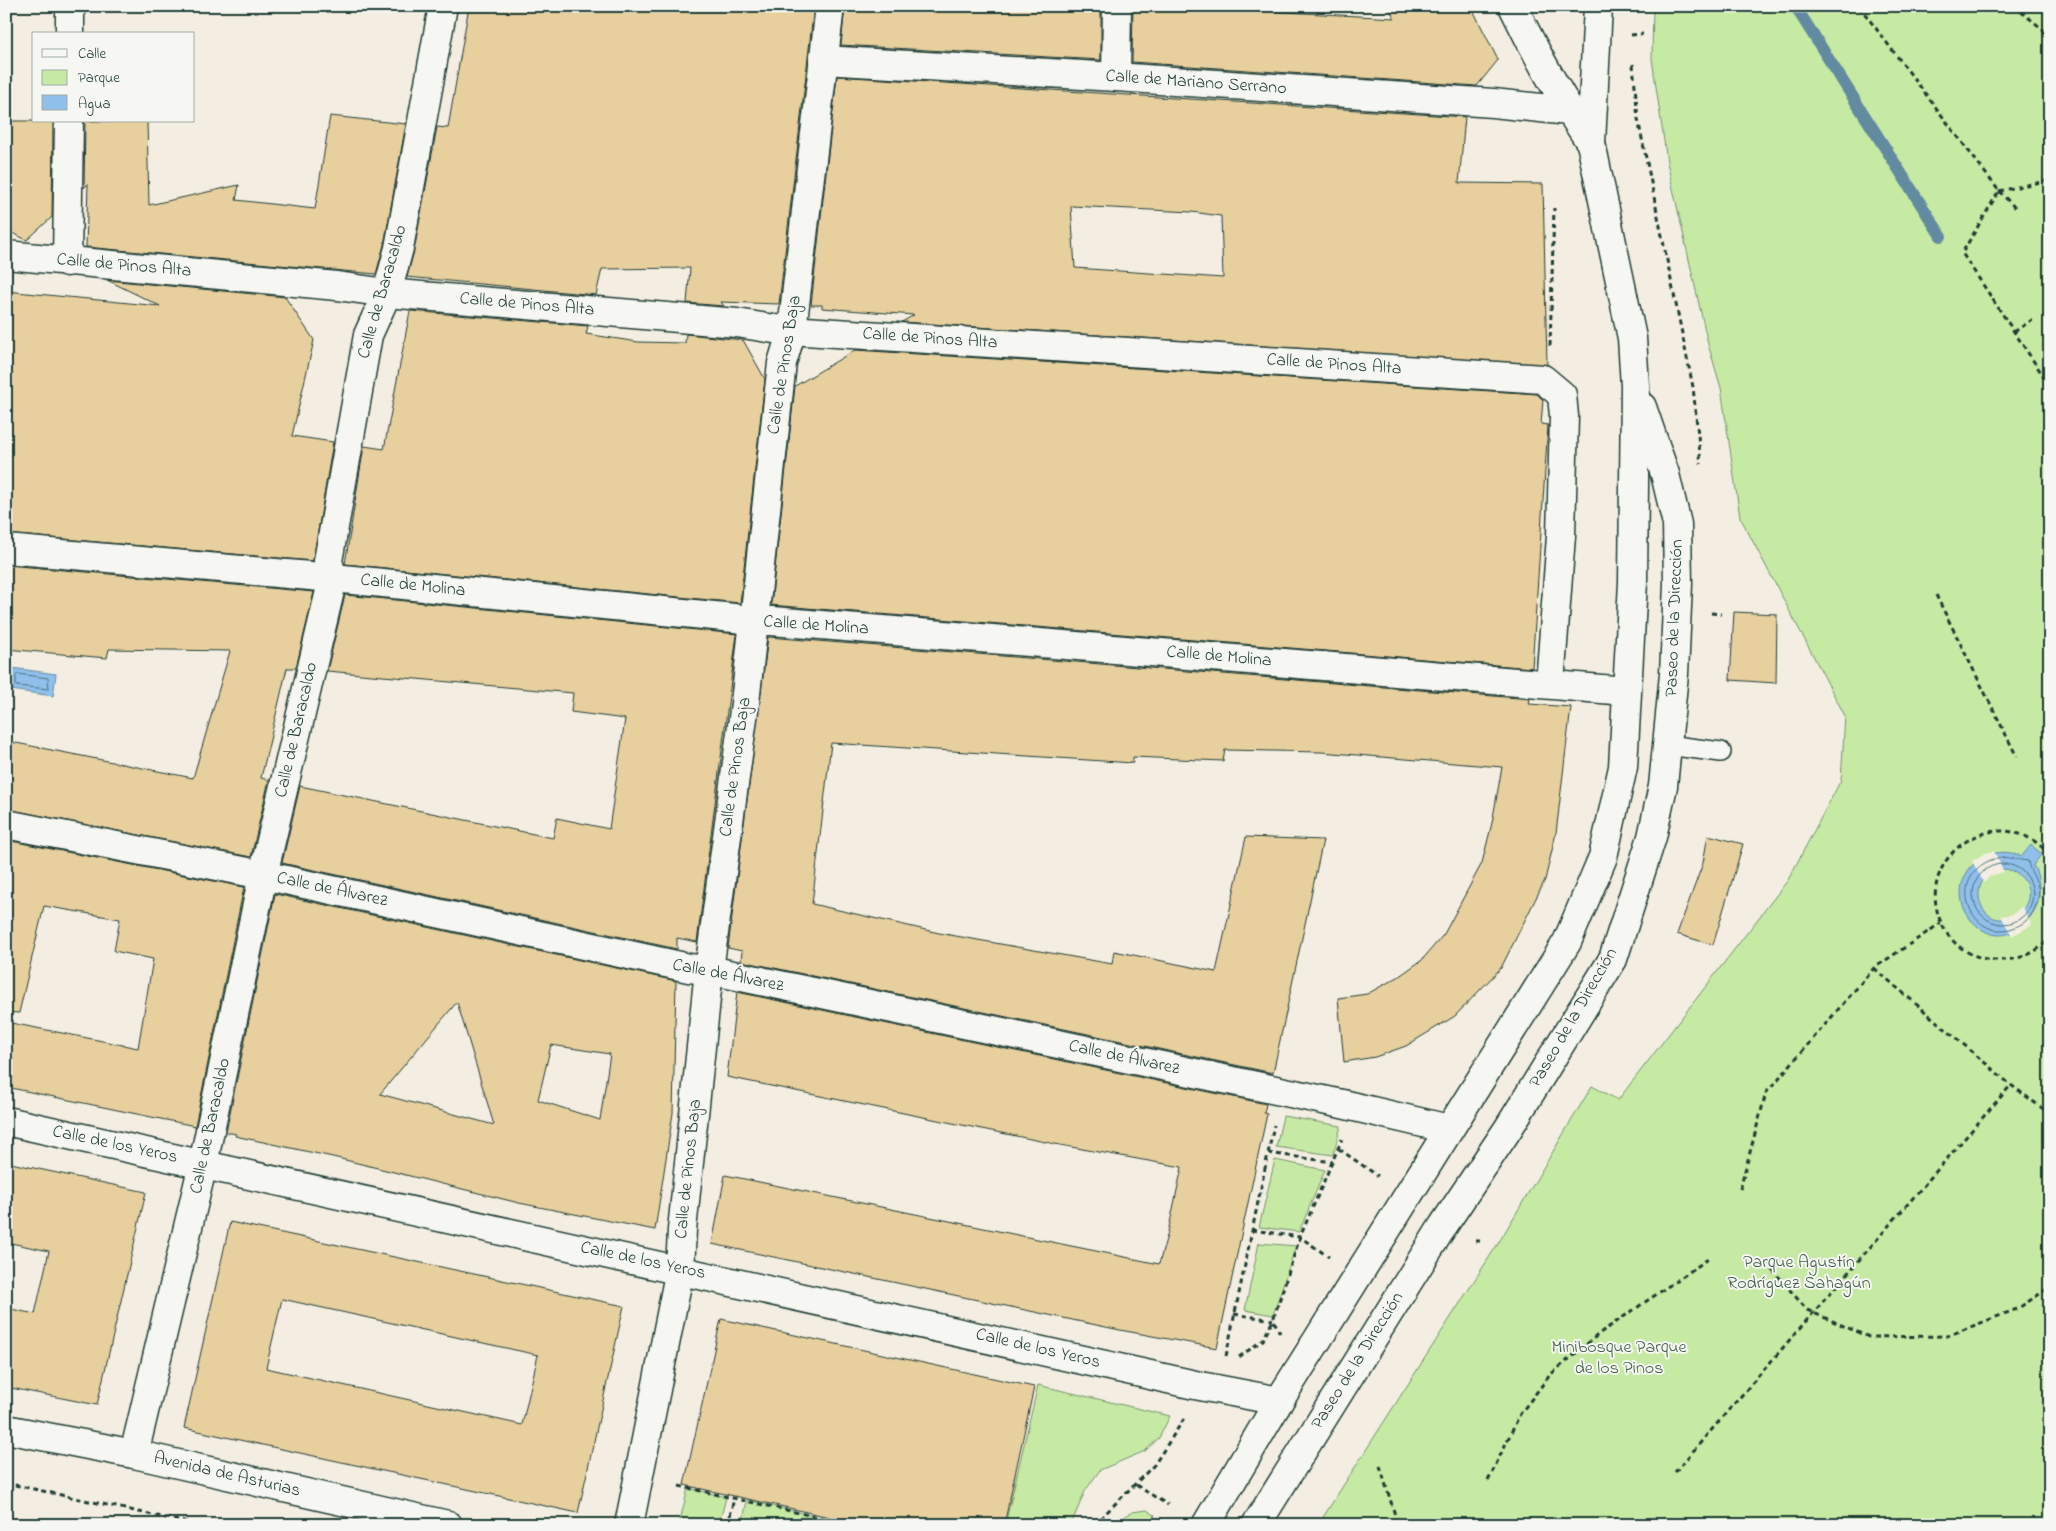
<svg xmlns="http://www.w3.org/2000/svg" width="2056" height="1531" viewBox="0 0 2056 1531" font-family="'Indie Flower',sans-serif">
  <style>
    .green { fill: #c6e9a3; stroke: #72936c }
    .water { fill: #8fbfea; stroke: #628ba1; fill-rule: evenodd }
    .pier { fill: #f3eee1 }
    .lines { fill: none; stroke-linecap: round; stroke-linejoin: round }
    .shore { stroke: #4c717d; stroke-width: 1 }
    .stream { stroke: #628ba1; stroke-width: 12 }
    .building { fill: #e8cf9e; stroke: #1f3d34; fill-rule: evenodd }
    .lane-casing { stroke: #1f3d34; stroke-width: 22 }
    .street-casing { stroke: #1f3d34; stroke-width: 31 }
    .secondary-casing { stroke: #1f3d34; stroke-width: 31 }
    .path { stroke: #1f3d34; stroke-width: 3; stroke-dasharray: 5 4; stroke-linecap: butt }
    .lane { stroke: #f6f6f2; stroke-width: 19 }
    .street { stroke: #f6f6f2; stroke-width: 28 }
    .secondary { stroke: #f6f6f2; stroke-width: 28 }
    .labels { text-anchor: middle; dominant-baseline: central; stroke-width: 4; stroke-linejoin: round; paint-order: stroke }
    .street-label { font-size: 18px; fill: #1f3d34; stroke: #f6f6f2 }
    .park-label { font-size: 18px; fill: #405f4a; stroke: #f6f6f2 }
  </style>
  <rect width="100%" height="100%" fill="#f3eee1"/>
  <filter id="ink" filterUnits="userSpaceOnUse"><feTurbulence type="fractalNoise" baseFrequency=".02" numOctaves="2"/><feDisplacementMap in="SourceGraphic" scale="10" xChannelSelector="R" yChannelSelector="G"/><feConvolveMatrix kernelMatrix="1 2 1 2 8 2 1 2 1" color-interpolation-filters="sRGB"/></filter>
  <g filter="url(#ink)">
    <g class="green">
      <path d="M 1653,6 L 2050,6 L 2050,1525 L 1318,1525 L 1499,1242 L 1592,1086 L 1618,1100 L 1788,880 L 1841,780 L 1845,716 L 1740,517 L 1721,388 L 1708,344 L 1667,162 L 1652,59 Z"/>
      <path d="M 1283,1116 L 1341,1126 L 1333,1155 L 1276,1147 Z"/>
      <path d="M 1275,1160 L 1325,1170 L 1299,1232 L 1259,1227 Z"/>
      <path d="M 1259,1243 L 1296,1246 L 1273,1315 L 1245,1310 Z"/>
      <path d="M 1038,1385 L 1170,1416 L 1159,1438 L 1145,1451 L 1100,1470 L 1085,1491 L 1071,1525 L 1005,1525 Z"/>
      <path d="M 688,1488 L 726,1497 L 719,1525 L 679,1525 Z"/>
      <path d="M 747,1500 L 827,1519 L 825,1525 L 742,1525 Z"/>
      <path d="M 1147,1510 L 1155,1515 L 1151,1525 L 1111,1525 L 1132,1512 Z"/>
    </g>
    <g class="water">
      <path d="M 12,668 L 56,674 L 53,696 L 11,690 L 9,686 Z"/>
      <path d="M 2031,845 L 2042,854 L 2033,865 C 2056,904 2009,963 1971,920 C 1963,911 1959,896 1962,884 C 1970,857 1996,846 2022,856 ZM 2005,869 C 2024,872 2036,892 2023,909 C 2020,913 2017,914 2013,916 C 1979,933 1961,874 2005,869 Z"/>
    </g>
    <g class="pier">
      <path d="M 1994,851 L 2004,872 L 1990,876 L 1984,883 L 1972,861 L 1985,853 Z"/>
      <path d="M 2022,906 L 2032,925 L 2012,936 L 2001,916 L 2013,914 Z"/>
    </g>
    <g class="lines">
      <g class="shore">
        <path d="M 18,674 L 48,678 L 49,689 L 16,686 L 16,676 Z"/>
        <path d="M 2002,857 L 2028,861 C 2029,873 2040,881 2039,896 C 2037,909 2030,920 2018,926 C 1969,949 1940,868 2002,857 Z"/>
        <circle cx="2003" cy="894" r="30"/>
      </g>
      <path class="stream" d="M 1795,6 L 1941,236"/>
    </g>
    <g class="building">
      <path d="M 469,6 L 814,6 L 779,304 L 721,302 L 724,306 L 687,303 L 690,268 L 602,269 L 596,295 L 407,277 L 414,251 L 437,127 L 448,128 Z"/>
      <path d="M 845,6 L 1101,6 L 1101,60 L 841,45 Z"/>
      <path d="M 1133,6 L 1269,6 L 1268,11 L 1394,18 L 1389,6 L 1471,6 L 1498,60 L 1477,86 L 1132,62 Z"/>
      <path d="M 837,76 L 1465,117 L 1459,183 L 1543,184 L 1547,365 L 902,322 L 914,315 L 822,308 L 822,305 L 811,305 ZM 1071,206 L 1192,212 L 1221,216 L 1223,278 L 1075,268 Z"/>
      <path d="M 330,116 L 406,124 L 384,245 L 376,274 L 86,247 L 88,184 L 84,188 L 85,121 L 147,121 L 149,205 L 239,185 L 236,200 L 315,209 Z"/>
      <path d="M 6,121 L 53,121 L 52,217 L 27,240 L 6,230 Z"/>
      <path d="M 107,280 L 285,297 L 314,340 L 292,436 L 333,442 L 313,561 L 6,534 L 6,291 L 160,306 Z"/>
      <path d="M 410,311 L 588,326 L 586,334 L 638,342 L 685,343 L 686,334 L 743,340 L 765,379 L 740,603 L 345,564 L 364,446 L 384,449 Z"/>
      <path d="M 855,350 L 1537,394 L 1543,400 L 1541,424 L 1548,425 L 1532,668 L 771,605 L 795,386 Z"/>
      <path d="M 6,565 L 314,592 L 296,668 L 287,668 L 261,778 L 269,780 L 251,857 L 6,809 L 6,741 L 193,778 L 230,651 L 109,649 L 107,658 L 6,649 Z"/>
      <path d="M 345,595 L 737,634 L 697,942 L 677,938 L 677,949 L 282,863 L 300,786 L 553,838 L 557,818 L 609,829 L 625,719 L 571,712 L 573,693 L 327,671 Z"/>
      <path d="M 1734,612 L 1777,614 L 1776,683 L 1730,680 Z"/>
      <path d="M 768,637 L 1530,699 L 1529,704 L 1571,707 L 1556,833 L 1545,880 L 1501,968 L 1455,1016 L 1406,1046 L 1375,1057 L 1344,1062 L 1338,998 L 1367,994 L 1398,977 L 1422,960 L 1444,934 L 1482,863 L 1492,823 L 1502,767 L 1321,752 L 1225,750 L 1223,761 L 1133,757 L 1133,763 L 831,743 L 812,904 L 939,933 L 1112,964 L 1114,951 L 1216,972 L 1246,837 L 1323,840 L 1273,1073 L 741,961 L 742,951 L 728,948 Z"/>
      <path d="M 1708,835 L 1743,844 L 1713,945 L 1677,934 L 1703,863 Z"/>
      <path d="M 6,840 L 244,887 L 195,1126 L 6,1087 L 6,1022 L 138,1048 L 153,959 L 114,951 L 120,919 L 44,906 L 19,1013 L 6,1012 Z"/>
      <path d="M 275,894 L 676,981 L 673,1113 L 655,1230 L 519,1203 L 333,1157 L 235,1136 L 236,1134 L 226,1132 ZM 457,1002 L 494,1125 L 380,1094 ZM 551,1045 L 610,1054 L 600,1120 L 538,1100 Z"/>
      <path d="M 737,992 L 1266,1104 L 1264,1113 L 1267,1114 L 1217,1348 L 1120,1330 L 712,1244 L 725,1175 L 1159,1264 L 1168,1232 L 1182,1167 L 1060,1145 L 727,1077 Z"/>
      <path d="M 6,1162 L 146,1192 L 97,1405 L 6,1387 L 6,1308 L 35,1314 L 49,1251 L 6,1242 Z"/>
      <path d="M 230,1222 L 624,1306 L 578,1513 L 184,1428 ZM 282,1299 L 538,1355 L 522,1425 L 266,1368 Z"/>
      <path d="M 721,1319 L 1034,1387 L 1004,1525 L 866,1525 L 684,1485 Z"/>
    </g>
    <g class="lines">
      <defs>
        <path id="lane" d="M 1667,745 L 1721,752"/>
        <g id="street">
          <path d="M 70,34 L 70,6"/>
          <path d="M 823,60 L 1116,77 L 1493,103 L 1569,111"/>
          <path d="M 1116,77 L 1117,6"/>
          <path d="M 6,255 L 337,286 L 387,293 L 737,323 L 774,329 L 1543,379 L 1562,395 L 1564,416 L 1561,536 L 1550,684"/>
          <path d="M 67,262 L 69,121"/>
          <path d="M 6,549 L 333,578 L 734,618 L 754,621 L 772,621 L 1626,691"/>
          <path d="M 6,824 L 263,875 L 689,968 L 709,970 L 1342,1104 L 1449,1129"/>
          <path d="M 6,1121 L 1195,1385 L 1279,1401"/>
          <path d="M 6,1429 L 134,1454 L 448,1525"/>
          <path d="M 134,1454 L 203,1164 L 263,875 L 333,578 L 328,561 L 368,335 L 387,293 L 399,248 L 443,6"/>
          <path d="M 629,1525 L 680,1269 L 682,1230 L 709,970 L 745,703 L 782,363 L 792,330 L 830,6"/>
        </g>
        <g id="secondary">
          <path d="M 1513,6 C 1536,54 1561,99 1591,143"/>
          <path d="M 1206,1525 L 1279,1401 L 1567,942 L 1603,857 L 1623,767 L 1633,582 L 1635,386 L 1632,338 L 1591,143 L 1598,6"/>
          <path d="M 1256,1525 L 1443,1226 L 1508,1129 L 1613,959 L 1652,837 L 1663,786 L 1674,674 L 1678,584 L 1677,524 L 1665,474 L 1642,407"/>
        </g>
      </defs>
      <use href="#lane" class="lane-casing"/>
      <use href="#street" class="street-casing"/>
      <use href="#secondary" class="secondary-casing"/>
      <g class="path">
        <path d="M 1859,6 L 1999,191 L 1962,253 L 2050,386"/>
        <path d="M 2014,6 L 2050,35"/>
        <path d="M 1631,35 L 1643,34"/>
        <path d="M 1633,64 L 1638,119 L 1693,387 L 1701,464"/>
        <path d="M 1999,191 L 2050,180"/>
        <path d="M 1999,191 L 2017,210"/>
        <path d="M 2014,332 L 2032,320"/>
        <path d="M 1550,346 L 1554,208"/>
        <path d="M 1936,595 L 2017,757"/>
        <path d="M 1711,613 L 1721,614"/>
        <path d="M 2050,855 C 1995,792 1901,865 1948,935 C 1959,950 1978,960 1997,960 C 2016,961 2038,954 2050,937"/>
        <path d="M 1874,968 L 2011,1085 L 2050,1114"/>
        <path d="M 1339,1149 L 1378,1176"/>
        <path d="M 1268,1153 L 1333,1162"/>
        <path d="M 1740,1189 L 1766,1093 L 1874,968 L 1941,923"/>
        <path d="M 1252,1230 L 1300,1237 L 1329,1257"/>
        <path d="M 1475,1241 L 1484,1241"/>
        <path d="M 1766,1262 L 1807,1310 L 1869,1337 L 1947,1336 L 2017,1309 L 2050,1287"/>
        <path d="M 1234,1314 L 1273,1320"/>
        <path d="M 1274,1321 L 1280,1333"/>
        <path d="M 1226,1356 L 1274,1125"/>
        <path d="M 1239,1357 L 1263,1340 L 1273,1320 L 1300,1237 L 1342,1139"/>
        <path d="M 1380,1466 L 1398,1525"/>
        <path d="M 1675,1472 L 2011,1085"/>
        <path d="M 1488,1481 L 1520,1414 L 1550,1375 L 1600,1333 L 1708,1259"/>
        <path d="M 6,1483 L 199,1525"/>
        <path d="M 1136,1485 L 1168,1505"/>
        <path d="M 679,1486 L 853,1525"/>
        <path d="M 728,1525 L 734,1498"/>
        <path d="M 1094,1525 L 1154,1465 L 1184,1419"/>
      </g>
      <use href="#lane" class="lane"/>
      <use href="#street" class="street"/>
      <use href="#secondary" class="secondary"/>
    </g>
  </g>
  <g class="labels">
    <g class="street-label">
      <text transform="translate(1196 83) rotate(4)">Calle de Mariano Serrano</text>
      <text transform="translate(124 266) rotate(5)">Calle de Pinos Alta</text>
      <text transform="translate(383 292) rotate(-74)">Calle de Baracaldo</text>
      <text transform="translate(527 305) rotate(5)">Calle de Pinos Alta</text>
      <text transform="translate(930 339) rotate(4)">Calle de Pinos Alta</text>
      <text transform="translate(785 365) rotate(-81)">Calle de Pinos Baja</text>
      <text transform="translate(1334 365) rotate(4)">Calle de Pinos Alta</text>
      <text transform="translate(413 586) rotate(6)">Calle de Molina</text>
      <text transform="translate(1675 618) rotate(-88)">Paseo de la Dirección</text>
      <text transform="translate(816 626) rotate(4)">Calle de Molina</text>
      <text transform="translate(1219 657) rotate(5)">Calle de Molina</text>
      <text transform="translate(297 730) rotate(-77)">Calle de Baracaldo</text>
      <text transform="translate(736 767) rotate(-82)">Calle de Pinos Baja</text>
      <text transform="translate(332 890) rotate(12)">Calle de Álvarez</text>
      <text transform="translate(728 976) rotate(11)">Calle de Álvarez</text>
      <text transform="translate(1574 1018) rotate(-60)">Paseo de la Dirección</text>
      <text transform="translate(1124 1058) rotate(12)">Calle de Álvarez</text>
      <text transform="translate(211 1126) rotate(-78)">Calle de Baracaldo</text>
      <text transform="translate(115 1145) rotate(12)">Calle de los Yeros</text>
      <text transform="translate(689 1169) rotate(-84)">Calle de Pinos Baja</text>
      <text transform="translate(643 1261) rotate(12)">Calle de los Yeros</text>
      <text transform="translate(1038 1349) rotate(13)">Calle de los Yeros</text>
      <text transform="translate(1358 1361) rotate(-58)">Paseo de la Dirección</text>
      <text transform="translate(227 1475) rotate(13)">Avenida de Asturias</text>
    </g>
    <g class="park-label">
      <text x="1799" y="1263">Parque Agustín<tspan x="1799" dy="21">Rodríguez Sahagún</tspan></text>
      <text x="1619" y="1348">Minibosque Parque<tspan x="1619" dy="21">de los Pinos</tspan></text>
    </g>
  </g>
  <rect width="2056" height="1531" fill="none" stroke="#f6f6f2" stroke-width="25"/>
  <rect x="12" y="12" width="2031" height="1506" fill="none" stroke="#1f3d34" stroke-width="2" filter="url(#ink)"/>
  <rect x="32" y="32" width="162" height="90" fill="#f6f6f2" stroke="#a0aca6"/>
  <rect x="42" y="49" width="25" height="8" fill="#f6f6f2" stroke="#a0aca6"/>
  <text x="78" y="58" font-size="15" fill="#1f3d34">Calle</text>
  <rect x="42" y="70" width="25" height="15" fill="#c6e9a3" stroke="#a0aca6"/>
  <text x="78" y="82" font-size="15" fill="#1f3d34">Parque</text>
  <rect x="42" y="95" width="25" height="15" fill="#8fbfea" stroke="#a0aca6"/>
  <text x="78" y="108" font-size="15" fill="#1f3d34">Agua</text>
</svg>
